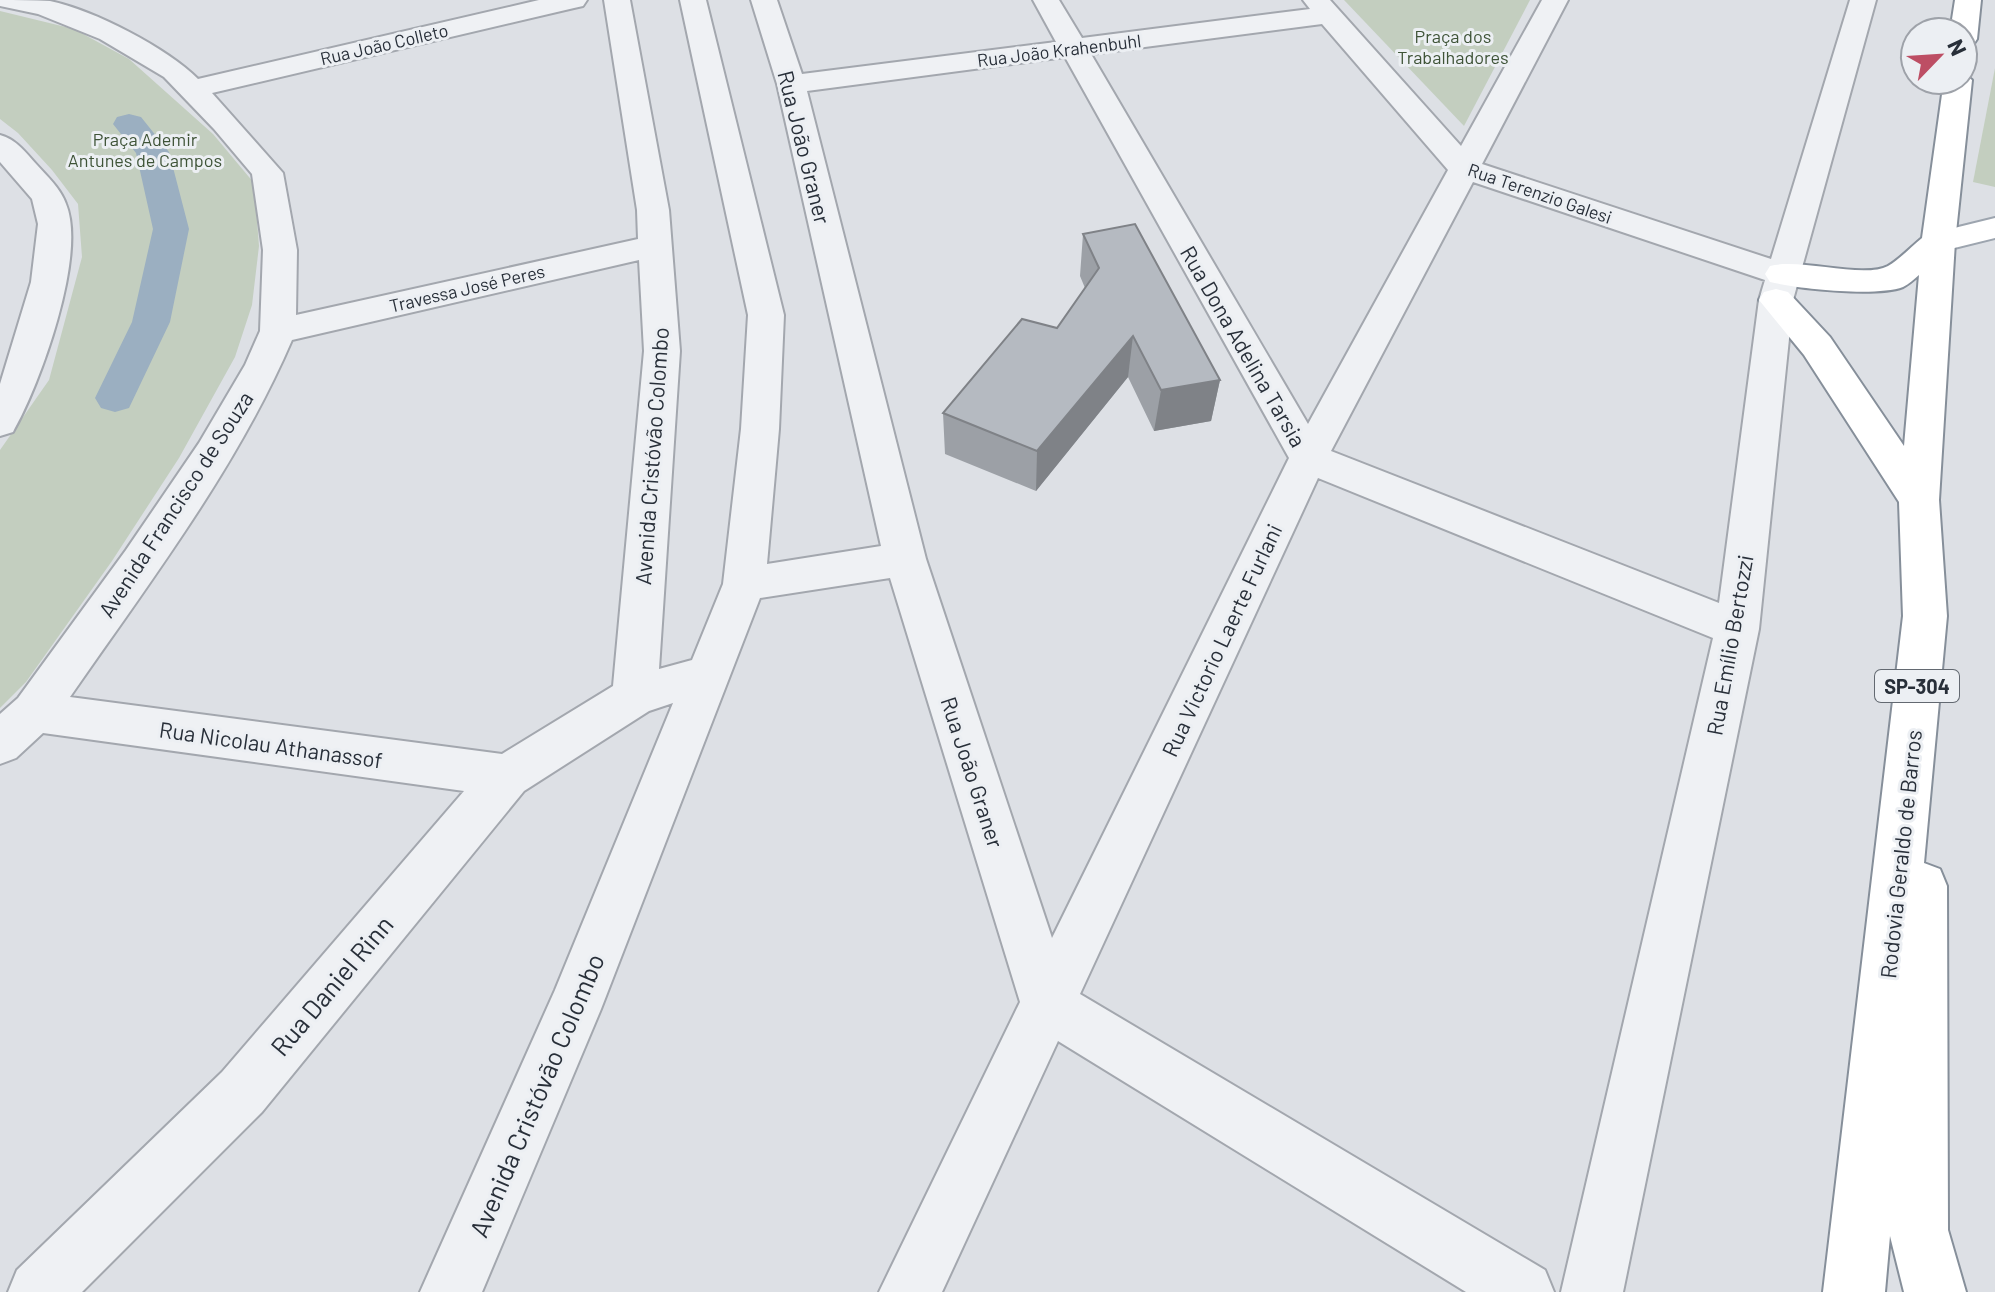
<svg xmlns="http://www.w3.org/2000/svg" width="1995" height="1292" viewBox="0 0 1995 1292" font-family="Barlow,sans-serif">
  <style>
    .green { fill: #c3cebf }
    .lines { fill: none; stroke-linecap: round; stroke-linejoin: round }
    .canal { fill: #9bafc1; fill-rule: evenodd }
    .minor-casing { stroke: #a3a7ae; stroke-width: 4 }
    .major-casing { stroke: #9da5af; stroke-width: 4 }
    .highway-casing { stroke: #868f9a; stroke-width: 4 }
    .minor { fill: #eff1f4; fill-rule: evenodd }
    .major { fill: #fff; fill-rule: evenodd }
    .highway { fill: #fff; fill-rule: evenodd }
    .wall { fill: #9ca0a6 }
    .shaded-wall { fill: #7f8287 }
    .building { fill: #b5bac1; stroke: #7f8287; stroke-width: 2 }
    .labels { text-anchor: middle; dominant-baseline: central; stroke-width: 6; stroke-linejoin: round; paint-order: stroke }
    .far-park-label { font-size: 18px; fill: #3e5337; stroke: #eceff3 }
    .far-street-label { font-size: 18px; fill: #282f39; stroke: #eceff3 }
    .shield { fill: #eceff3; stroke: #636971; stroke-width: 2 }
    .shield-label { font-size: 20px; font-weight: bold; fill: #282f39 }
    .street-label { font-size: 22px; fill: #282f39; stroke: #eceff3 }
    .near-street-label { font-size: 26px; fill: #282f39; stroke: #eceff3 }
  </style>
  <rect width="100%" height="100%" fill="#dde0e5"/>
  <g class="green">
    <path d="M 1344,0 L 1530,0 L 1464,126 Z"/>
    <path d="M 0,11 L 74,29 L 129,59 L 213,134 L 254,183 L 259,246 L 252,305 L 235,357 L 179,458 L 112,561 L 26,682 L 0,708 L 0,450 L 49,380 L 82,257 L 78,204 L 52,170 L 18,133 L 0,119 Z"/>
    <path d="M 1995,68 L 1995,187 L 1973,182 Z"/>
  </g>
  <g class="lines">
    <path class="canal" d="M 129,114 L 141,117 L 169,152 L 189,229 L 170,322 L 129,408 L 115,412 L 101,408 L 95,398 L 132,322 L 153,229 L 136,153 L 113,124 L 117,117 Z"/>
    <defs>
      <g id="minor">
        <path d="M 0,0 C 16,0 34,0 50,1 C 94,10 167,48 198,79 L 539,0 L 587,0 L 583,6 L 574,8 L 212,93 L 283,173 L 297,250 L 296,315 L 638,239 L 637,210 L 604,0 L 630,0 L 669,210 L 680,351 L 659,669 L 692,660 L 723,584 L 741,429 L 748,315 L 680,0 L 706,0 L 784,315 L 779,429 L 767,564 L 881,546 L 777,84 L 751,0 L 777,0 L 802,74 L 1056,42 L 1033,0 L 1059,0 L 1082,38 L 1310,9 L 1303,0 L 1330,0 L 1461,146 L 1542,0 L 1568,0 L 1482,164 L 1771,259 L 1850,0 L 1876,0 L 1793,300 L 1759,629 L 1623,1292 L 1561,1292 L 1713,638 L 1318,478 L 1080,994 L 1545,1270 L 1554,1292 L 1466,1292 L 1058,1041 L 942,1292 L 879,1292 L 1020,1002 L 890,578 L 760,598 L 601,1009 L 482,1292 L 420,1292 L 555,990 L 673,703 L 649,711 L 524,791 L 262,1112 L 82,1292 L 8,1292 L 17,1270 L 222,1072 L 464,791 L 43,733 L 16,758 L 0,764 L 0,714 L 18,698 L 126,550 L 199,443 L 245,365 L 260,331 L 263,250 L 252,174 L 214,129 L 164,77 L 100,39 L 38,14 L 0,6 ZM 1322,24 L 1448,170 L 1308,424 L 1091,54 ZM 1065,57 L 1289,458 L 1052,938 L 926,559 L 807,91 ZM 1473,182 L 1765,280 L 1759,300 L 1719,603 L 1331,451 ZM 639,260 L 644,351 L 613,686 L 502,754 L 70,697 C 149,583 237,468 292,340 Z"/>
        <path d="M 0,135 C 16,139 26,153 37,165 C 47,176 61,189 66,204 C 87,255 40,385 13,432 L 0,436 L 0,384 L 31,282 L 38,224 L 32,199 L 0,162 Z"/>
      </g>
      <path id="major" d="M 1995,218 L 1995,238 L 1938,252 L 1926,249 L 1921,242 L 1926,235 Z"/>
      <g id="highway">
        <path d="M 1955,0 L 1981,0 L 1977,39 L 1973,45 L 1963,47 L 1963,32 L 1950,32 Z"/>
        <path d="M 1963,73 L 1972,80 L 1955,242 L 1939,500 L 1947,616 L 1924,863 L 1940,869 L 1947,886 L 1948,1230 L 1966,1292 L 1904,1292 L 1890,1236 L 1885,1292 L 1823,1292 L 1903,616 L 1899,502 L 1804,355 L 1759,300 L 1764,292 L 1776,289 L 1788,292 L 1830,337 L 1904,446 L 1919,275 C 1914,279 1909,284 1903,287 C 1876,297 1799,289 1770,282 L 1765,274 L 1770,266 C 1800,258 1864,279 1888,266 C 1900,259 1911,247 1922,238 L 1944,80 L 1963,80 Z"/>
      </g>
    </defs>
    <use href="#minor" class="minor-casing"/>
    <use href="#major" class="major-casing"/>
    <use href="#highway" class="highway-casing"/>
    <use href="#minor" class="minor"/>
    <use href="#major" class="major"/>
    <use href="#highway" class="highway"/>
  </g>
  <path class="wall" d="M 1083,234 L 1220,380 L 1211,421 L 1154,431 L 1128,377 L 1036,491 L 945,454 L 943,413 L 1057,328 L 1085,288 L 1080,276 Z"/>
  <g class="shaded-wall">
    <path d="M 1133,336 L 1128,377 L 1036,491 L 1037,451 Z"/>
    <path d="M 1220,380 L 1211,421 L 1154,431 L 1161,390 Z"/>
  </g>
  <path class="building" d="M 1135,224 L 1220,380 L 1161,390 L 1133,336 L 1037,451 L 943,413 L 1022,319 L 1057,328 L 1099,268 L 1083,234 Z"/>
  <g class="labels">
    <g class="far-park-label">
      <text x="1453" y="36">Praça dos<tspan x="1453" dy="21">Trabalhadores</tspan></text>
      <text x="145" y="139">Praça Ademir<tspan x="145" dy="21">Antunes de Campos</tspan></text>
    </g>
    <g class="far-street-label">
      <text transform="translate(384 44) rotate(-13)">Rua João Colleto</text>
      <text transform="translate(1059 50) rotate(-7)">Rua João Krahenbuhl</text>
      <text transform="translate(1540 193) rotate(19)">Rua Terenzio Galesi</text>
      <text transform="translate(467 288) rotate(-13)">Travessa José Peres</text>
    </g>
    <rect class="shield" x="1875" y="670" width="84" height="32" rx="6"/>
    <g class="shield-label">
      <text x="1917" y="686">SP-304</text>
    </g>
    <g class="street-label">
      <text transform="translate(805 147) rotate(76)">Rua João Graner</text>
      <text transform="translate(1244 346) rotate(60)">Rua Dona Adelina Tarsia</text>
      <text transform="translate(651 456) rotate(-86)">Avenida Cristóvão Colombo</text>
      <text transform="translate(175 504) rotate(-57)">Avenida Francisco de Souza</text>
      <text transform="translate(1221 640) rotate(-65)">Rua Victorio Laerte Furlani</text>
      <text transform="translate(1729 645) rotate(-80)">Rua Emílio Bertozzi</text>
      <text transform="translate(271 744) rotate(8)">Rua Nicolau Athanassof</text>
      <text transform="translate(973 772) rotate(72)">Rua João Graner</text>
      <text transform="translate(1900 854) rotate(-84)">Rodovia Geraldo de Barros</text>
    </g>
    <g class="near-street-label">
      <text transform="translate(331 985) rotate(-50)">Rua Daniel Rinn</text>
      <text transform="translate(536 1095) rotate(-67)">Avenida Cristóvão Colombo</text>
    </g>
  </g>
  <g transform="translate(1939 56) rotate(65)"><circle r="38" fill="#eceff3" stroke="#9ea2a9" stroke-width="2"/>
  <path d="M0-6L14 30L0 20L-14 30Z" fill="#bd4e64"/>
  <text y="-12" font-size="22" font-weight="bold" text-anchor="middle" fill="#282f39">N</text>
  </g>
</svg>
